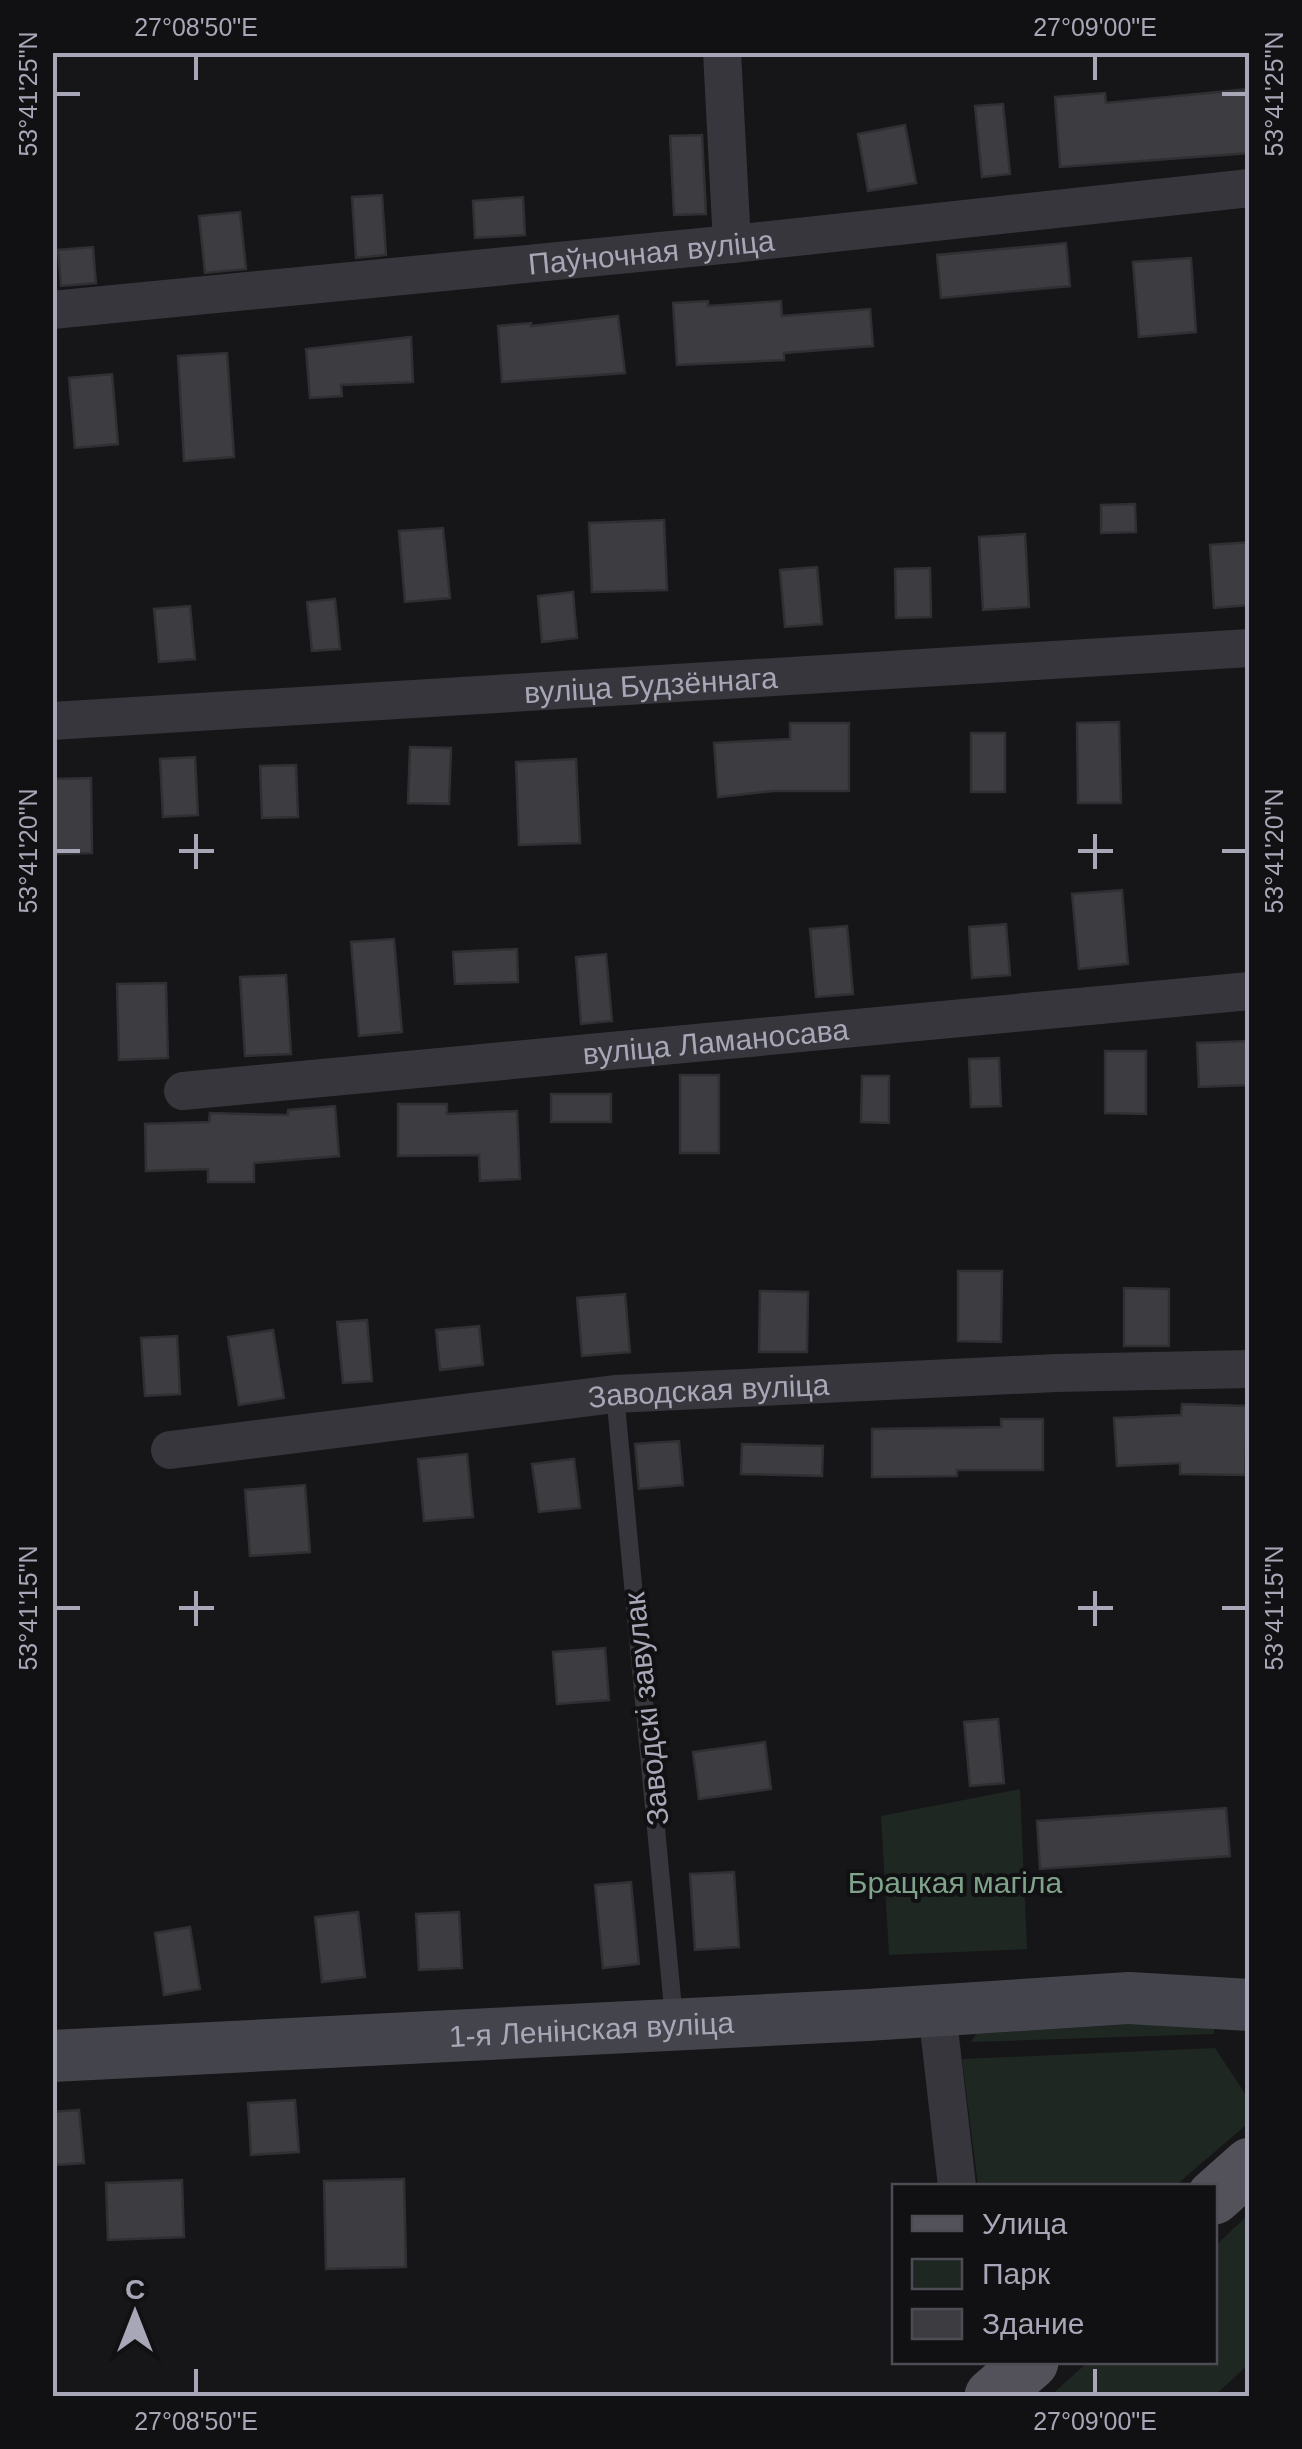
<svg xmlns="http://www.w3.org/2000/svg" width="1302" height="2449" viewBox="0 0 1302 2449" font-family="Arial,sans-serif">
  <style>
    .green { fill: #1f2722 }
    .building { fill: #3d3c41; stroke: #302f33; stroke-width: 2.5 }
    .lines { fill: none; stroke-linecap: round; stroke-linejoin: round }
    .service { stroke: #37363c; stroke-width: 18 }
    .minor { stroke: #37363c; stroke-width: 38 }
    .secondary { stroke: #44444c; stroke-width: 52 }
    .primary { stroke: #53525b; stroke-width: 55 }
    .ticks { fill: none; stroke: #a7a7b7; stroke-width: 4 }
    .labels { text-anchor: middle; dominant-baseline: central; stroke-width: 8; stroke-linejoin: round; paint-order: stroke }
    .street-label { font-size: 30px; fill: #a7a7b7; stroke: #111012 }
    .park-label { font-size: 30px; fill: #7ea38a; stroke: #111012 }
    .neatline { fill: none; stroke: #a7a7b7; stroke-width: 4 }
    .ticks-label { font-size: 25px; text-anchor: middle; fill: #a7a7b7 }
  </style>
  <rect width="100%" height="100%" fill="#161517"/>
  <g class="green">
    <path d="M 1020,1789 L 1027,1949 L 889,1955 L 881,1816 Z"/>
    <path d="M 1214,2019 L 1214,2034 L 971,2042 L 976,2034 Z"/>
    <path d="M 1215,2048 L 1246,2095 L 1246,2125 L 1175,2186 L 978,2186 L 962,2059 Z"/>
    <path d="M 1249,2214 L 1249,2364 L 1214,2396 L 1050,2396 L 1088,2362 L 1214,2362 L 1215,2246 Z"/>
  </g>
  <g class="building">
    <path d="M 1250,89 L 1250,153 L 1060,167 L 1055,97 L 1105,93 L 1106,103 Z"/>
    <path d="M 1003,104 L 1010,174 L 982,177 L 975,106 Z"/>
    <path d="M 905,125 L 916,183 L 868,191 L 858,134 Z"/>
    <path d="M 702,135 L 706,214 L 674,215 L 670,136 Z"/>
    <path d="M 382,195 L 386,255 L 356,258 L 352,197 Z"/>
    <path d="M 523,197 L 525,235 L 475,238 L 473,201 Z"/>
    <path d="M 240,212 L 246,269 L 205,273 L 199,216 Z"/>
    <path d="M 1066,243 L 1070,286 L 941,298 L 937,255 Z"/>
    <path d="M 93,247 L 96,283 L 61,286 L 58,250 Z"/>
    <path d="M 1191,258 L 1196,332 L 1139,337 L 1133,262 Z"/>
    <path d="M 708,301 L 708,306 L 781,301 L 782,316 L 870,309 L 873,346 L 784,353 L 784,360 L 677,365 L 673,303 Z"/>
    <path d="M 618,316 L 625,373 L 502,382 L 498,326 L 531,323 L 531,326 Z"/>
    <path d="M 411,337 L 413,382 L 341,385 L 342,396 L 310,398 L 306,349 Z"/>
    <path d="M 227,353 L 234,457 L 184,461 L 178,356 Z"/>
    <path d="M 112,374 L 118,444 L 75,448 L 69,378 Z"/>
    <path d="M 1135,504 L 1136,532 L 1101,533 L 1101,505 Z"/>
    <path d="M 664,520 L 667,590 L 592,592 L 589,523 Z"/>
    <path d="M 443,528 L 450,598 L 405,602 L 399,531 Z"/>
    <path d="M 1025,534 L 1029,607 L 983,610 L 979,537 Z"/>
    <path d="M 1250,542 L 1250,605 L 1214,608 L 1210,545 Z"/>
    <path d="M 817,567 L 822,624 L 785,627 L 780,570 Z"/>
    <path d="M 930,568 L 931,617 L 896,618 L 895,569 Z"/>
    <path d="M 573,592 L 577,638 L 542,642 L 538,596 Z"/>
    <path d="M 335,599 L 340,649 L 312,651 L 307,602 Z"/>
    <path d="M 190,606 L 195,659 L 159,662 L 154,609 Z"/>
    <path d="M 1119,722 L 1121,803 L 1078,803 L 1077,723 Z"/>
    <path d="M 790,723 L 849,723 L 849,791 L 774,791 L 718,797 L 714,743 L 790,739 Z"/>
    <rect x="971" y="733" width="34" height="59"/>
    <path d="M 410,747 L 451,748 L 449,804 L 408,803 Z"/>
    <path d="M 195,757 L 198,815 L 163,817 L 160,759 Z"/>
    <path d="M 576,759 L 580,843 L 519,845 L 516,762 Z"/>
    <path d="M 296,765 L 298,817 L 262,818 L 260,766 Z"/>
    <path d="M 91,778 L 92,853 L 53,854 L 52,779 Z"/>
    <path d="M 1122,890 L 1128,964 L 1079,969 L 1072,894 Z"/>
    <path d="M 1006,924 L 1010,975 L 972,978 L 969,927 Z"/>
    <path d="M 847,926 L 853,994 L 816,997 L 810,929 Z"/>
    <path d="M 394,939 L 402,1032 L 359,1036 L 351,942 Z"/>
    <path d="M 517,949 L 518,982 L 455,984 L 453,952 Z"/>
    <path d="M 606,954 L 612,1021 L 581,1024 L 576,957 Z"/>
    <path d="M 286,975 L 291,1054 L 245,1056 L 240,977 Z"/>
    <path d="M 166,983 L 168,1058 L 119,1060 L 117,984 Z"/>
    <path d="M 1250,1041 L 1250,1085 L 1199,1087 L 1197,1043 Z"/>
    <path d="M 1105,1051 L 1146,1051 L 1146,1114 L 1105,1113 Z"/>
    <path d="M 999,1058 L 1001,1106 L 971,1107 L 969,1059 Z"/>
    <rect x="680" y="1075" width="39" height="78"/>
    <path d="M 862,1076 L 889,1076 L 889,1123 L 861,1122 Z"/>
    <rect x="551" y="1094" width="60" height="28"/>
    <path d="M 398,1104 L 447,1104 L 447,1114 L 517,1111 L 520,1179 L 480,1181 L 479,1155 L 398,1156 Z"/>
    <path d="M 335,1106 L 339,1156 L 254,1163 L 254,1182 L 208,1182 L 208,1169 L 146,1171 L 145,1124 L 209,1122 L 210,1113 L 288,1115 L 288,1110 Z"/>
    <path d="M 958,1271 L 1002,1271 L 1001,1342 L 958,1341 Z"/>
    <path d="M 1124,1288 L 1169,1289 L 1169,1346 L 1124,1346 Z"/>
    <path d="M 760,1291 L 808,1292 L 807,1352 L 759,1352 Z"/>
    <path d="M 625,1294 L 630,1352 L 582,1356 L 577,1298 Z"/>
    <path d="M 367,1320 L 372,1381 L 343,1383 L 337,1322 Z"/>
    <path d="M 479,1326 L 483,1365 L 440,1370 L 436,1330 Z"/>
    <path d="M 273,1330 L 284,1398 L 239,1405 L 228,1337 Z"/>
    <path d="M 177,1336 L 180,1394 L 145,1396 L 141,1338 Z"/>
    <path d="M 1182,1404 L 1247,1406 L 1245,1475 L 1180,1474 L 1180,1463 L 1117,1466 L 1114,1418 L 1181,1415 Z"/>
    <path d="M 1001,1419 L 1043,1419 L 1043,1470 L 957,1470 L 957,1476 L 872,1477 L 872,1429 L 1001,1427 Z"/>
    <path d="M 679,1441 L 683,1485 L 639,1489 L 635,1444 Z"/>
    <path d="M 742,1444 L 823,1446 L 822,1476 L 741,1474 Z"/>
    <path d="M 467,1454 L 473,1517 L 424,1521 L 418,1459 Z"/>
    <path d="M 574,1459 L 580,1508 L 539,1512 L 532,1464 Z"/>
    <path d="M 305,1485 L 310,1552 L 250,1556 L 245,1490 Z"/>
    <path d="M 605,1648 L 609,1700 L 557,1704 L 553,1652 Z"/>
    <path d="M 998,1719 L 1004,1783 L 970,1786 L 964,1722 Z"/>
    <path d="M 765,1742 L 771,1789 L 699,1799 L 693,1752 Z"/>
    <path d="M 1226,1808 L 1230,1856 L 1040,1869 L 1037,1821 Z"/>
    <path d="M 734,1872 L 739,1947 L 695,1950 L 690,1874 Z"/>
    <path d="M 631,1882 L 639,1964 L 603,1968 L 595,1885 Z"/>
    <path d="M 358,1912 L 365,1977 L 322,1982 L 315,1917 Z"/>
    <path d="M 459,1912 L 462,1968 L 419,1970 L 416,1914 Z"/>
    <path d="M 190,1927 L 200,1989 L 164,1995 L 155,1933 Z"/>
    <path d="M 295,2100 L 299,2152 L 251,2155 L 248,2103 Z"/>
    <path d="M 79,2110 L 84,2163 L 56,2165 L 52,2112 Z"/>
    <path d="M 404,2179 L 406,2267 L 326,2269 L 324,2181 Z"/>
    <path d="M 182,2180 L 184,2237 L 108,2240 L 106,2183 Z"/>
  </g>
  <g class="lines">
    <path class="service" d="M 615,1394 L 674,2019"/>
    <g class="minor">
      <path d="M 722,52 L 732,244"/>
      <path id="s1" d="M 52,310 L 732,244 L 1250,188"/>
      <path id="s2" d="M 52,721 L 1250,648"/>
      <path id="s3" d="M 183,1091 L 1250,991"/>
      <path id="s4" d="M 170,1450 L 615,1394 L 1056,1373 L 1250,1369"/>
      <path d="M 937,2011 L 957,2186"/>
    </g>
    <path class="secondary" id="s5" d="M 52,2056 L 867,2015 L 1129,1998 L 1250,2005"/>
    <g class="primary">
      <path d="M 1214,2197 L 1250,2165"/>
      <path d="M 992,2396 L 1031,2362"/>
    </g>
  </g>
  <path class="ticks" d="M 196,55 L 196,80M 1095,55 L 1095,80M 55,94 L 80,94M 1222,94 L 1247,94M 196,834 L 196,869M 1095,834 L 1095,869M 55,851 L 80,851M 179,851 L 214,851M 1078,851 L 1113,851M 1222,851 L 1247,851M 196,1591 L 196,1626M 1095,1591 L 1095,1626M 55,1608 L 80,1608M 179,1608 L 214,1608M 1078,1608 L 1113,1608M 1222,1608 L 1247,1608M 196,2369 L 196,2394M 1095,2369 L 1095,2394"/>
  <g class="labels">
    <g class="street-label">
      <text stroke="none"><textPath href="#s1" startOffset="602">Паўночная вуліца</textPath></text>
      <text stroke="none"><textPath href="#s2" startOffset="600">вуліца Будзённага</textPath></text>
      <text stroke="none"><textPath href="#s3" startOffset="535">вуліца Ламаносава</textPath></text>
      <text stroke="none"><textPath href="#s4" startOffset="542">Заводская вуліца</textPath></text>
      <text transform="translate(646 1709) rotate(-96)">Заводскі завулак</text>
      <text stroke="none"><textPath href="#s5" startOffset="540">1-я Ленінская вуліца</textPath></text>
    </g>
    <g class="park-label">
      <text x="955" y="1882">Брацкая магіла</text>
    </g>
  </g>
  <rect width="1302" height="2449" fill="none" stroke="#111012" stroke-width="110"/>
  <rect x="892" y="2184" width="325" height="180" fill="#111012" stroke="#4d4c54" stroke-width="2.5"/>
  <rect x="912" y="2216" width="50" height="15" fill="#53525b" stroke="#4d4c54" stroke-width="2.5"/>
  <text x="982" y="2234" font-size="30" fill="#a7a7b7">Улица</text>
  <rect x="912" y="2259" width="50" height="30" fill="#1f2722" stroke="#4d4c54" stroke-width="2.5"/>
  <text x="982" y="2284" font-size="30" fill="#a7a7b7">Парк</text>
  <rect x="912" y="2309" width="50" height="30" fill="#3d3c41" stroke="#4d4c54" stroke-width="2.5"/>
  <text x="982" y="2334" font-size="30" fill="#a7a7b7">Здание</text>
  <g transform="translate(135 2314)" stroke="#111012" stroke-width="8" paint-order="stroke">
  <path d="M0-8L18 38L0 25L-18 38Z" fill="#a7a7b7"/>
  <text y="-15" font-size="28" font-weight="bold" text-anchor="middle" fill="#a7a7b7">С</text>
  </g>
  <rect x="55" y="55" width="1192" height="2339" class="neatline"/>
  <g class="ticks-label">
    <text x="196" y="36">27°08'50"E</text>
    <text x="1095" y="36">27°09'00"E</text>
    <text transform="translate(28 94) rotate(-90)" y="9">53°41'25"N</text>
    <text transform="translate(1274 94) rotate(-90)" y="9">53°41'25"N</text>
    <text transform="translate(28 851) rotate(-90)" y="9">53°41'20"N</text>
    <text transform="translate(1274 851) rotate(-90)" y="9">53°41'20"N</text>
    <text transform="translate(28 1608) rotate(-90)" y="9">53°41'15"N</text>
    <text transform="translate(1274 1608) rotate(-90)" y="9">53°41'15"N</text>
    <text x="196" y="2430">27°08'50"E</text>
    <text x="1095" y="2430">27°09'00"E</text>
  </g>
</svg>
